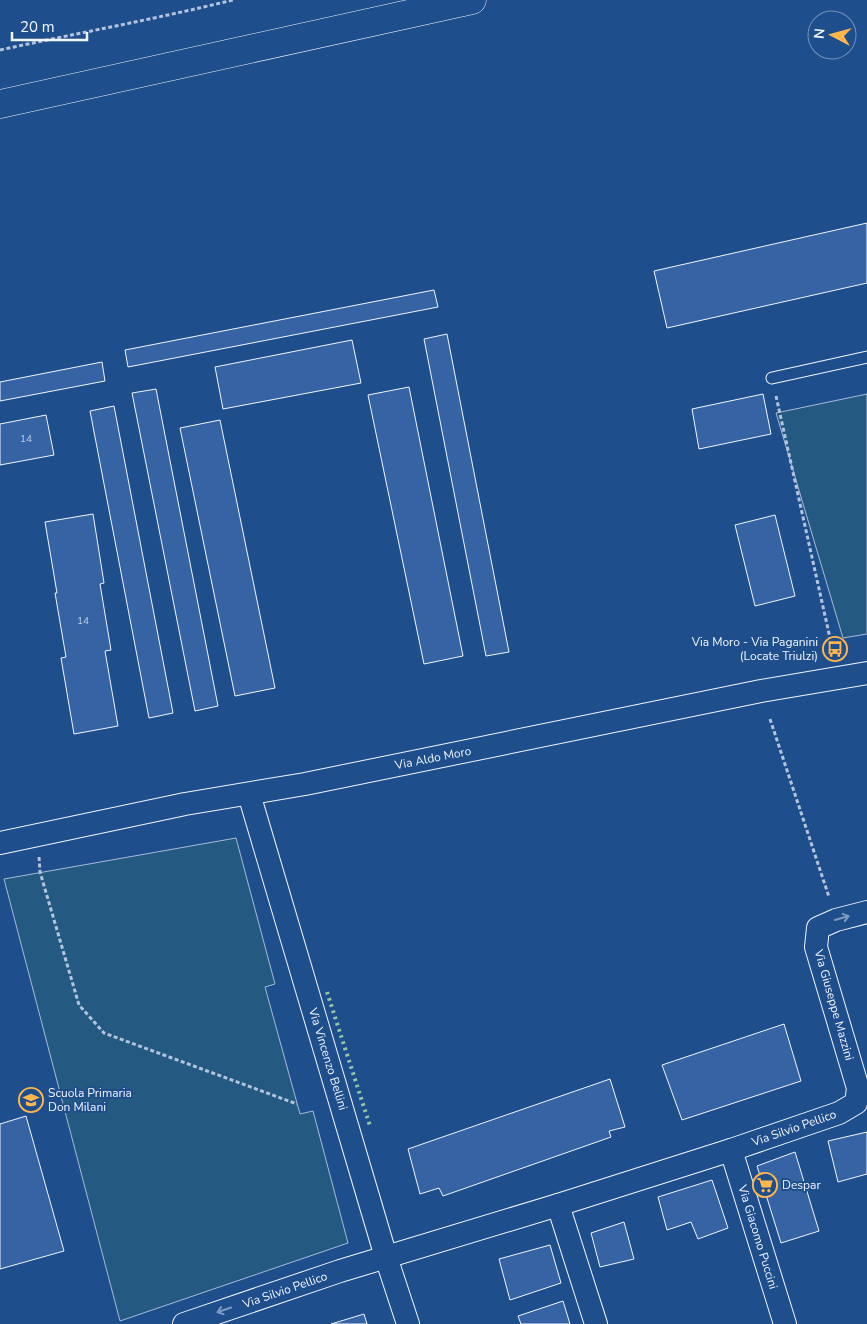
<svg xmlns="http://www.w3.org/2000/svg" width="867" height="1324" viewBox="0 0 867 1324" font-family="'Nunito Sans',sans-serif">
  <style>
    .green { fill: #245a82; stroke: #a8bbd7 }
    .building { fill: #3563a3; stroke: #f2f6ff }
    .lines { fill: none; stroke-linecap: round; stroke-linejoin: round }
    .service-casing { stroke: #f2f6ff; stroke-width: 13 }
    .minor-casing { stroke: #f2f6ff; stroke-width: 24 }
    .trunk-casing { stroke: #f2f6ff; stroke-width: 29 }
    .path { stroke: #b3c4dc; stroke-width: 3; stroke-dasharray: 4 2.5; stroke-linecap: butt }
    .service { stroke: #1f4e8c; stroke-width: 11 }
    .minor { stroke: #1f4e8c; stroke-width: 22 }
    .trunk { stroke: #1f4e8c; stroke-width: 28 }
    .hedge { stroke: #97c8a6; stroke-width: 4; stroke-dasharray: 2.5 4; stroke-linecap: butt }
    .oneway { stroke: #7e9ac0 }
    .labels { text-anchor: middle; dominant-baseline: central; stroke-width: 4; stroke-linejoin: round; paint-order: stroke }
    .number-label { font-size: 10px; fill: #c3d1e8 }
    .poi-label { font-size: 12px; fill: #f2f6ff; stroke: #1f4e8c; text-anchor: start }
    .street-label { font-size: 12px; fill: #f2f6ff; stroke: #1f4e8c }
  </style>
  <rect width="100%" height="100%" fill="#1f4e8c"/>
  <g class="green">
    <path d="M 867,394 L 867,634 L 843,638 L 776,413 Z"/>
    <path d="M 236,838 L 275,984 L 265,987 L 300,1114 L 313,1111 L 348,1243 L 120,1321 L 4,879 Z"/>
  </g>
  <g class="building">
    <path d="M 867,223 L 867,283 L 667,328 L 654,271 Z"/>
    <path d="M 434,290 L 438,307 L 128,367 L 125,350 Z"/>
    <path d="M 447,334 L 509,652 L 486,656 L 424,339 Z"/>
    <path d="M 352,340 L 361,383 L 223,409 L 215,367 Z"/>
    <path d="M 102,362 L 105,381 L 0,401 L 0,382 Z"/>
    <path d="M 409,387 L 463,656 L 424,664 L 368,395 Z"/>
    <path d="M 156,389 L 218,706 L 195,711 L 132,393 Z"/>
    <path d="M 763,394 L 771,434 L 699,449 L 692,409 Z"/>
    <path d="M 114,406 L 173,713 L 149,718 L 90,411 Z"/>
    <path d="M 46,415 L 54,455 L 0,465 L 0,424 Z"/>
    <path d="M 220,420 L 275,688 L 235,696 L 180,428 Z"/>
    <path d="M 93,514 L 104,583 L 100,584 L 111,650 L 105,651 L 118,726 L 74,734 L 61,658 L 66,657 L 55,593 L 57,593 L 45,522 Z"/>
    <path d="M 775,515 L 795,596 L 755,606 L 735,525 Z"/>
    <path d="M 784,1024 L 801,1081 L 682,1120 L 662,1065 Z"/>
    <path d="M 610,1079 L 625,1127 L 609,1131 L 611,1137 L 443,1196 L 439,1188 L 420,1194 L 408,1149 Z"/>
    <path d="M 26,1116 L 64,1251 L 0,1269 L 0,1124 Z"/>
    <path d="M 867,1132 L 867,1174 L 838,1182 L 828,1141 Z"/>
    <path d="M 795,1152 L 819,1231 L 781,1243 L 757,1166 Z"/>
    <path d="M 712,1180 L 728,1228 L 698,1239 L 691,1222 L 667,1230 L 658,1197 Z"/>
    <path d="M 624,1222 L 634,1259 L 600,1267 L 591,1233 Z"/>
    <path d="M 550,1245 L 561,1283 L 510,1300 L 499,1259 Z"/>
    <path d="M 563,1301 L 570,1324 L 521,1324 L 518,1316 Z"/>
    <path d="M 364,1314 L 367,1324 L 331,1324 Z"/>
  </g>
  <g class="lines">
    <defs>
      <path id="service" d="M 772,378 L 867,357"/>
      <g id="minor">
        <path d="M 249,794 L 386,1257 L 408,1324"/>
        <path d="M 0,843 L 185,804 L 305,784 L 761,691 L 867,673"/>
        <path d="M 731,1150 L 785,1324"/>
        <path d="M 558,1205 L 596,1324"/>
        <path d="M 184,1324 L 340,1271 L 558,1205 L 731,1150 L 839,1113 L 856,1103 L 858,1088 L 816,947 L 818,928 L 836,920 L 867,912"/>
      </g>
      <path id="trunk" d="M 0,104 L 472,0"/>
    </defs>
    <use href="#service" class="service-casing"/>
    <use href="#minor" class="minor-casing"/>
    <use href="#trunk" class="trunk-casing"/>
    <g class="path">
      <path d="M 0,50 C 78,33 156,19 233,0"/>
      <path d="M 776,396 L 834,656"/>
      <path d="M 770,719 L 829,897"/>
      <path d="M 39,857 L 40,872 L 79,1005 L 104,1033 L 297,1104"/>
    </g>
    <use href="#service" class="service"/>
    <use href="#minor" class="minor"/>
    <use href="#trunk" class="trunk"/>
    <path class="hedge" d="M 327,992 L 370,1126"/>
  </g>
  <defs><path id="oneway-shaft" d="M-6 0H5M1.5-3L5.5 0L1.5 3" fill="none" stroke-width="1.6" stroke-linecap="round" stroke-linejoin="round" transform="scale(1.25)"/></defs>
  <g class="oneway">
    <use href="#oneway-shaft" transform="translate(842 918) rotate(-16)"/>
    <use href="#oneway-shaft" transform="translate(224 1310) rotate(161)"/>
  </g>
  <defs>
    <symbol id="bus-ring" viewBox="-11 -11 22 22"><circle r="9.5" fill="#1f4e8c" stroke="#ffb74d" stroke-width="1.5"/><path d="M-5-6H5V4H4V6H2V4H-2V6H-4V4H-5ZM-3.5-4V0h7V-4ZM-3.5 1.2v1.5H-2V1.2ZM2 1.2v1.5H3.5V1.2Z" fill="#ffb74d"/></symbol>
    <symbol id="school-ring" viewBox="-11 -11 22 22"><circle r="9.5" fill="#1f4e8c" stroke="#ffb74d" stroke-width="1.5"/><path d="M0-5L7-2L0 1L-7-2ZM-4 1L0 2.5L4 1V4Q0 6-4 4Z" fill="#ffb74d"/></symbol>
    <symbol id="supermarket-ring" viewBox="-11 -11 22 22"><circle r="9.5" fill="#1f4e8c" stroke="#ffb74d" stroke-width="1.5"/><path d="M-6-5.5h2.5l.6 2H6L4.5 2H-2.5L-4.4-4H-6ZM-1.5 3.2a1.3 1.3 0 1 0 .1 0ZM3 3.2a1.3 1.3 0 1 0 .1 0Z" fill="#ffb74d"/></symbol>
  </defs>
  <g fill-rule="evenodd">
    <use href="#bus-ring" x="821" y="635" width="28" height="28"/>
    <use href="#school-ring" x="17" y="1086" width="28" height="28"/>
    <use href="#supermarket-ring" x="751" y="1171" width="28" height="28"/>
  </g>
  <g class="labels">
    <g class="number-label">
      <text x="26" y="439">14</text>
      <text x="83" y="621">14</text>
    </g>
    <g class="poi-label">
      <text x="818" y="642" text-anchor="end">Via Moro - Via Paganini<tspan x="818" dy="14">(Locate Triulzi)</tspan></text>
      <text x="48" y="1093">Scuola Primaria<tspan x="48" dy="14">Don Milani</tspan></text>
      <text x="782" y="1185">Despar</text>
    </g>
    <g class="street-label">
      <text transform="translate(433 758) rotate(-11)">Via Aldo Moro</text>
      <text transform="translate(834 1005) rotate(74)">Via Giuseppe Mazzini</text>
      <text transform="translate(328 1059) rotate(73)">Via Vincenzo Bellini</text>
      <text transform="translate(794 1128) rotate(-19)">Via Silvio Pellico</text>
      <text transform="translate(758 1237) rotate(73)">Via Giacomo Puccini</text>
      <text transform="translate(285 1290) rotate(-19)">Via Silvio Pellico</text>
    </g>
  </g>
  <g transform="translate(832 35) rotate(276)"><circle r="24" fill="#1f4e8c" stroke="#7391ba"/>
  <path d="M0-4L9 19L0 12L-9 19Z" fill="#ffb74d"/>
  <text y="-8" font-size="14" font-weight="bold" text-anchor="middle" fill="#f2f6ff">N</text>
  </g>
  <path d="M12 32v8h75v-8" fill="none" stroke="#f2f6ff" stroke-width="2.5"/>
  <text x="20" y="32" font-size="15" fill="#f2f6ff" stroke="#1f4e8c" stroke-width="4" paint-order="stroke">20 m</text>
</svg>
